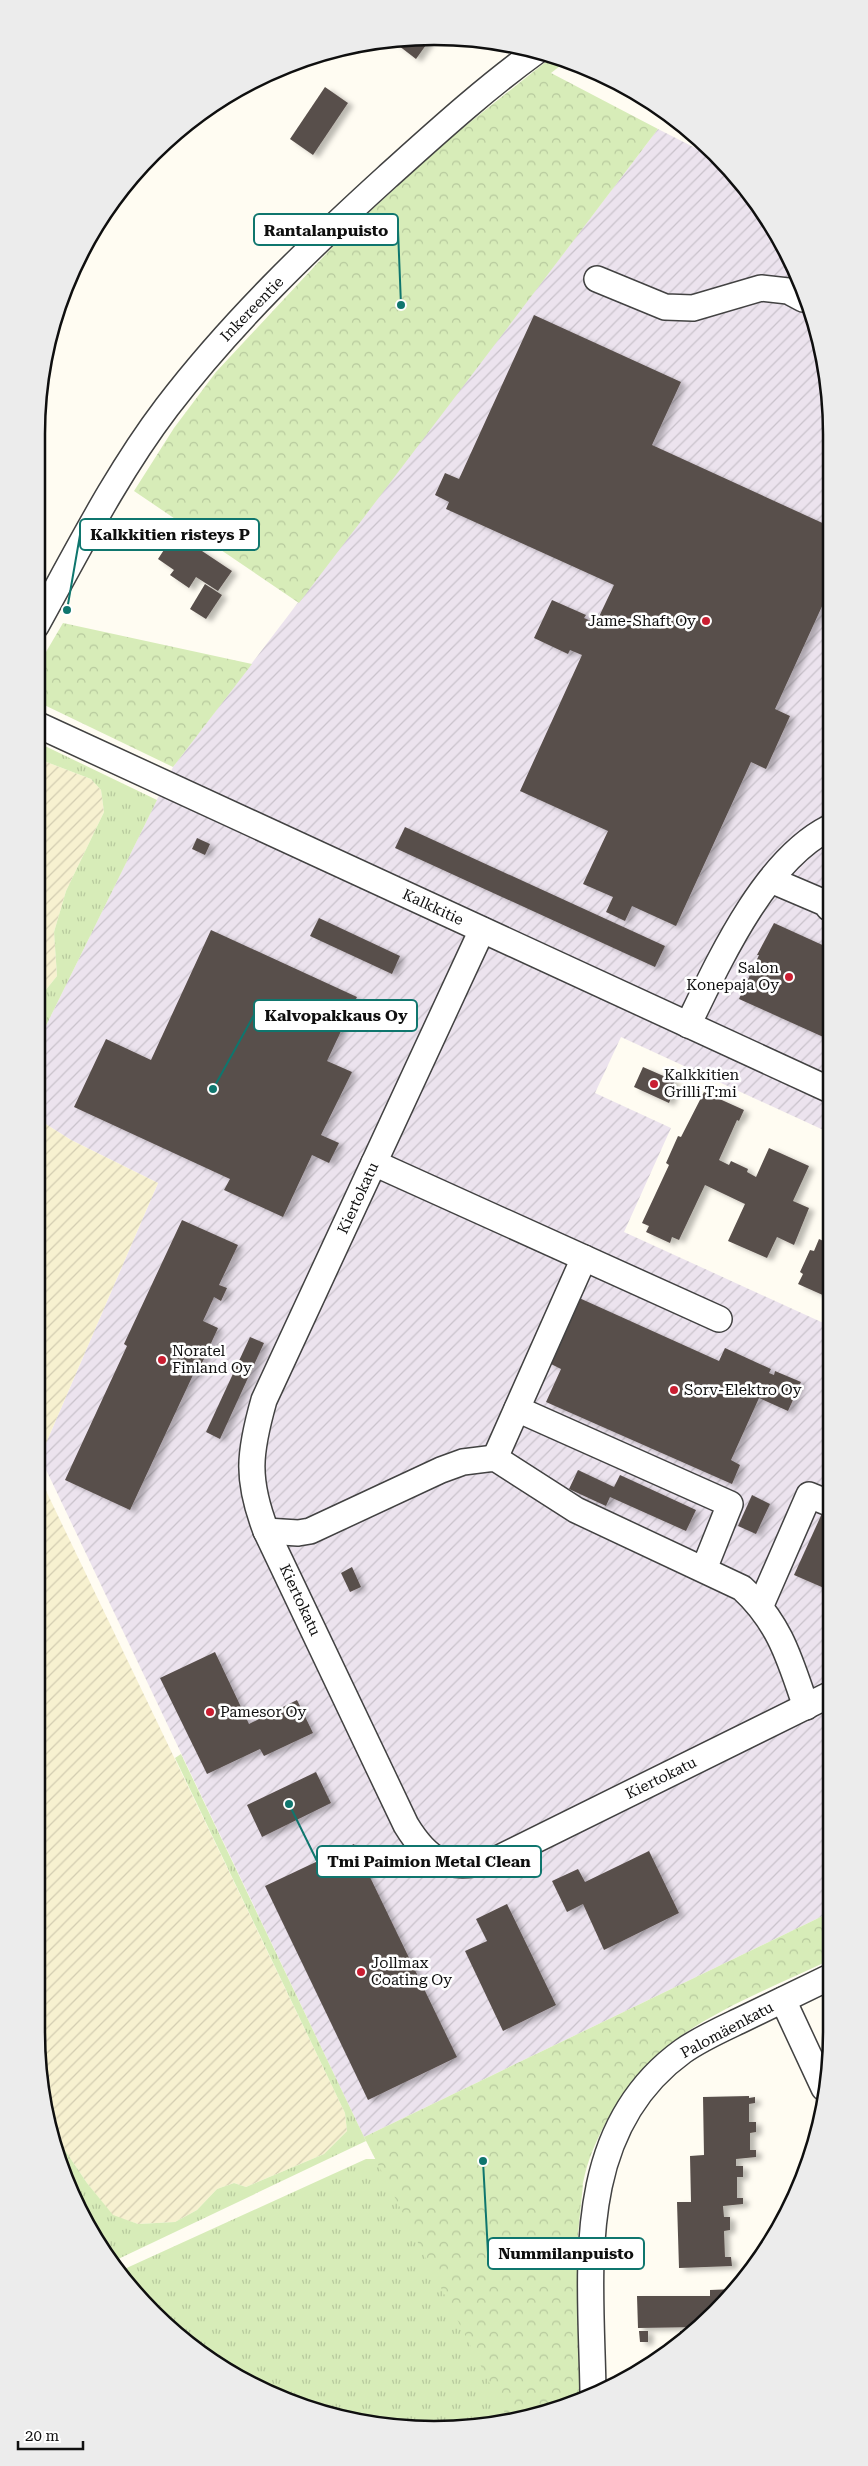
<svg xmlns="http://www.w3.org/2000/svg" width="868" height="2466" viewBox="0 0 868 2466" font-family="'Roboto Serif',serif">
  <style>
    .industrial { fill: url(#industrial-furrows) }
    .farmland { fill: url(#farmland-furrows) }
    .grass { fill: url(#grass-tufts) }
    .park { fill: url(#park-crowns) }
    .building { fill: #594f4b; filter: url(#shadow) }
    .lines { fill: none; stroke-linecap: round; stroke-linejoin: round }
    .minor-casing { stroke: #424242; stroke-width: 28 }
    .minor { stroke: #fff; stroke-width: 25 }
    .poi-dot { fill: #c91e31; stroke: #fff; stroke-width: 2 }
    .labels { text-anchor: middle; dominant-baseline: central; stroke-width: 5; stroke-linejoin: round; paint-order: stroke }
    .street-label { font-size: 15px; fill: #0f0f0f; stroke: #fff }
    .poi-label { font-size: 15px; fill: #0f0f0f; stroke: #fff; text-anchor: start }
    .rim { fill: none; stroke: #0f0f0f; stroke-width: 2.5 }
    .leader { fill: none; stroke: #0f766e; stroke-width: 2 }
    .callout-dot { fill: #0f766e; stroke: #fff; stroke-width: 2 }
    .callout { fill: #fff; stroke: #0f766e; stroke-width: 2 }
    .callout-label { font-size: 16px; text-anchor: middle; font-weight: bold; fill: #0f0f0f }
  </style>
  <defs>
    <pattern id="industrial-furrows" width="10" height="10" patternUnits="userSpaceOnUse" patternTransform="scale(1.25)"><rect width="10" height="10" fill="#ece3ee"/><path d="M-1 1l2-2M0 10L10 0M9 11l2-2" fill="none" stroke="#c9c2cb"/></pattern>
    <pattern id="farmland-furrows" width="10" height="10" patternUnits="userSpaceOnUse" patternTransform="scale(1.25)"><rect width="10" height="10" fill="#f7f1d0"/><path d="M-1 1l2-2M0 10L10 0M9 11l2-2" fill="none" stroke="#d3cdb1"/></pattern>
    <pattern id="grass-tufts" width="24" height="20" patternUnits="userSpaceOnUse" patternTransform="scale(1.25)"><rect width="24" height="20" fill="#d7ecb8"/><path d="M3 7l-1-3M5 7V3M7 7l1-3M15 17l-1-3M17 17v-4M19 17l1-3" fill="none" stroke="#b7c99d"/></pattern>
    <pattern id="park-crowns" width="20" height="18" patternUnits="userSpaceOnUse" patternTransform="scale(1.25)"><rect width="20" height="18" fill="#d7ecb8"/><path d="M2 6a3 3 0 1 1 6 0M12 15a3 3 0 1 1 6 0" fill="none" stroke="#b7c99d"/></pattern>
    <filter id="shadow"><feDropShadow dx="5.5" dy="3" stdDeviation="2.5" flood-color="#0004"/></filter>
  </defs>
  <rect width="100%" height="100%" fill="#fffcf2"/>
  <path class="industrial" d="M 658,129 L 717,159 L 733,172 L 791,258 L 828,382 L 830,1133 L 621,1037 L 595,1093 L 671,1128 L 624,1232 L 830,1326 L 831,1912 L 364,2137 L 40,1457 L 158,1183 L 71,1140 L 36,1118 L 36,1046 L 173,767 Z"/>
  <g class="farmland">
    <path d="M 36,758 L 91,779 L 101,790 L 104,812 L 66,891 L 54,932 L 57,976 L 36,1002 Z"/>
    <path d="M 36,1118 L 71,1140 L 158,1183 L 40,1457 L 36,1453 Z"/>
    <path d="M 36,1470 L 345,2113 L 347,2131 L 324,2154 L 246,2187 L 234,2183 L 217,2189 L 197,2210 L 175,2222 L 138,2224 L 113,2216 L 87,2183 L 50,2128 L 44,2109 L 36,2032 Z"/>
  </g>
  <g class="grass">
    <path d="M 36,744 L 47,747 L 157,800 L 36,1046 L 36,1002 L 57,976 L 54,932 L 66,891 L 104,812 L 101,790 L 91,779 L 36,758 Z"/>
    <path d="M 181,1754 L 366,2141 L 114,2261 L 66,2184 L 50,2128 L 87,2183 L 113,2215 L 138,2224 L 175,2222 L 197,2210 L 217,2189 L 234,2183 L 246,2187 L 324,2154 L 347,2131 L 345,2113 L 175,1758 Z"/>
    <path d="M 366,2159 L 386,2159 L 583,2185 L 578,2233 L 580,2397 L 537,2416 L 460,2429 L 382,2426 L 258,2389 L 192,2347 L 135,2294 L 120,2271 Z"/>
  </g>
  <g class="park">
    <path d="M 553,56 L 565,62 L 551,73 L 658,129 L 299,603 L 134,491 L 174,428 L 216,372 L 340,239 L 449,139 Z"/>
    <path d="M 63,623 L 252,664 L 173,767 L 36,701 L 36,669 Z"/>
    <path d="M 831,1912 L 832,1959 C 776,1986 713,2009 665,2048 C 630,2075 596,2131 585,2174 C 576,2210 578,2247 578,2283 C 579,2321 579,2359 580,2397 L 537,2416 L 509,2421 L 364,2137 Z"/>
  </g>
  <g class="building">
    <path d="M 431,38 L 416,59 L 390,39 Z"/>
    <path d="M 325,87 L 348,103 L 313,155 L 290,139 Z"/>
    <path d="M 534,315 L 681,382 L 652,445 L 829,526 L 829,591 L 775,709 L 790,716 L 766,769 L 751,762 L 676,926 L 632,906 L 625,921 L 606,912 L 613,897 L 583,884 L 608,831 L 520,791 L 582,655 L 570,650 L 568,654 L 534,638 L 552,600 L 586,615 L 584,618 L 596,623 L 614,585 L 446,509 L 449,502 L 435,495 L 445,473 L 459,479 Z"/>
    <path d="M 175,533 L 232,571 L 218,591 L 196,577 L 189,588 L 170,575 L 174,570 L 158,559 Z"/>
    <path d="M 205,584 L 222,595 L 206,619 L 190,609 Z"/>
    <path d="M 405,827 L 665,946 L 655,967 L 395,848 Z"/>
    <path d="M 197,838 L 210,844 L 205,855 L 192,849 Z"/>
    <path d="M 319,918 L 400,956 L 392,974 L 310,936 Z"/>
    <path d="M 774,923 L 829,948 L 830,1040 L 739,999 L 759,955 L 757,955 Z"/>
    <path d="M 211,930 L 357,997 L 327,1061 L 352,1072 L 321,1135 L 339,1143 L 329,1163 L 312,1155 L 283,1217 L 224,1190 L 230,1179 L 74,1107 L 106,1039 L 151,1060 Z"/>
    <path d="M 643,1067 L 675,1081 L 670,1092 L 673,1093 L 669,1103 L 634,1087 Z"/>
    <path d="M 704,1092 L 744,1110 L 739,1121 L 737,1120 L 719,1160 L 729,1165 L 731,1161 L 748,1169 L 747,1172 L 756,1177 L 769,1148 L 809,1166 L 793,1201 L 809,1208 L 794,1245 L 777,1237 L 767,1258 L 728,1241 L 745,1204 L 705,1185 L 679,1240 L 672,1237 L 670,1243 L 646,1232 L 649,1226 L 642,1223 L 669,1165 L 666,1163 L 678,1136 L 681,1137 Z"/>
    <path d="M 182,1220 L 238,1245 L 219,1285 L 227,1288 L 221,1301 L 214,1297 L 203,1321 L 218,1328 L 196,1376 L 193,1375 L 130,1510 L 65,1480 L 127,1346 L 124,1344 Z"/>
    <path d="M 819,1239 L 830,1244 L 830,1284 L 825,1296 L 798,1284 L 803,1274 L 800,1272 L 810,1250 L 814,1251 Z"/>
    <path d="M 577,1297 L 719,1361 L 725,1348 L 771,1369 L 769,1373 L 774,1375 L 775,1371 L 801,1382 L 788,1411 L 759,1398 L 731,1460 L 740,1465 L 732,1484 L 546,1402 L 561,1369 L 547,1362 Z"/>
    <path d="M 250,1337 L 264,1343 L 220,1439 L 206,1432 Z"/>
    <path d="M 578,1470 L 614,1487 L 620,1475 L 696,1510 L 686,1531 L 610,1497 L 606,1506 L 569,1489 Z"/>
    <path d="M 752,1495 L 770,1504 L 756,1534 L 738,1526 Z"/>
    <path d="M 824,1509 L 831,1512 L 831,1591 L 794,1575 Z"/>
    <path d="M 352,1567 L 361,1587 L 350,1592 L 341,1573 Z"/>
    <path d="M 215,1652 L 249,1724 L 297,1700 L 313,1733 L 264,1756 L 260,1749 L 207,1774 L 160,1678 Z"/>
    <path d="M 316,1772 L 331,1803 L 262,1837 L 247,1805 Z"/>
    <path d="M 354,1844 L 457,2057 L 368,2100 L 265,1886 Z"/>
    <path d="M 649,1851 L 679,1913 L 604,1950 L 583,1904 L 567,1912 L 552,1881 L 578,1869 L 585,1882 Z"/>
    <path d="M 507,1904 L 556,2005 L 503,2031 L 465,1951 L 487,1941 L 476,1919 Z"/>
    <path d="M 749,2096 L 749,2098 L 755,2097 L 755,2103 L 749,2104 L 749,2122 L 756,2122 L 756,2132 L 750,2133 L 750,2150 L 756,2150 L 756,2157 L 736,2159 L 736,2166 L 743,2166 L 743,2177 L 737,2177 L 737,2198 L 743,2198 L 743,2204 L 723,2206 L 724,2217 L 730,2217 L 730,2230 L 724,2231 L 725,2257 L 731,2257 L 732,2266 L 679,2268 L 677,2202 L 691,2202 L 690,2156 L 704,2155 L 703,2097 Z"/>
    <path d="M 735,2289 L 715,2313 L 698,2327 L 638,2328 L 637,2296 L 710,2296 L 710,2290 Z"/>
    <path d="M 639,2331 L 648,2331 L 648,2342 L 640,2342 Z"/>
    <path d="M 680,2331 L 694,2331 L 680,2342 Z"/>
  </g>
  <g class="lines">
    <defs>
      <g id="minor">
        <path d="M 597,279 L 665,307 L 693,308 L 761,288 L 788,291 L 803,299"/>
        <path d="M 36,626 C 77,552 116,474 167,407 C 231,323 309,248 387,177 C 436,133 484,89 538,50"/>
        <path d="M 36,724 L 830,1090"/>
        <path d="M 771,880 L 825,903 L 829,908"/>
        <path d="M 482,930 L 264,1400 C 249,1453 246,1479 266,1531 L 406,1825 C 430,1864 446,1869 491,1862 L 831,1694"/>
        <path d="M 688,1025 C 719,961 764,861 829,828"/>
        <path d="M 374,1163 L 719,1319"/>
        <path d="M 517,1409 L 730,1504 L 704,1569"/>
        <path d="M 495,1458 L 584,1258"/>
        <path d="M 266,1531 L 298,1533 L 310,1531 L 441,1470 L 463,1462 L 495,1458 L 576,1510 L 742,1588 C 780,1623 790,1660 806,1707"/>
        <path d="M 761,1605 L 809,1495 L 831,1504"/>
        <path d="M 783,2000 L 824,2088"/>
        <path d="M 593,2391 C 591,2271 572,2131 683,2051 C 700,2039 720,2030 739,2021 C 770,2006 801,1991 832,1976"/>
      </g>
    </defs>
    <use href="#minor" class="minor-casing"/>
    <use href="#minor" class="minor"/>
  </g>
  <g class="poi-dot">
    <circle cx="706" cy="621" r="5"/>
    <circle cx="789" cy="977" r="5"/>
    <circle cx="654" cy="1084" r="5"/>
    <circle cx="162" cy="1360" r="5"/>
    <circle cx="674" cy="1390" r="5"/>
    <circle cx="210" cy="1712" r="5"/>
    <circle cx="361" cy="1972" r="5"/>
  </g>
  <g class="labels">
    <g class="street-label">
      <text transform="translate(252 309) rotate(-46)">Inkereentie</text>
      <text transform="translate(433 907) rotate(25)">Kalkkitie</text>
      <text transform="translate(358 1198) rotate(-65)">Kiertokatu</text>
      <text transform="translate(300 1600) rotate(65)">Kiertokatu</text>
      <text transform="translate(661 1778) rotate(-26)">Kiertokatu</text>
      <text transform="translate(727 2030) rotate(-28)">Palomäenkatu</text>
    </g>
    <g class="poi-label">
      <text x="696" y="621" text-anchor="end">Jame-Shaft Oy</text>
      <text x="779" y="968" text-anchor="end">Salon<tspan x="779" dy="17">Konepaja Oy</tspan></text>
      <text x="664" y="1075">Kalkkitien<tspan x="664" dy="17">Grilli T:mi</tspan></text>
      <text x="172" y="1351">Noratel<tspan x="172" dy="17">Finland Oy</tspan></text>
      <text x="684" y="1390">Sorv-Elektro Oy</text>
      <text x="220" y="1712">Pamesor Oy</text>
      <text x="371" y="1963">Jollmax<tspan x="371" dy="17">Coating Oy</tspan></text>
    </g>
  </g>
  <path d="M0 0H868V2466H0ZM434 45H434A389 389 0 0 1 823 434V2032A389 389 0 0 1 434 2421H434A389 389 0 0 1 45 2032V434A389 389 0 0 1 434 45Z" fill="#ececec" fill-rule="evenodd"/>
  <path class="rim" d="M434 45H434A389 389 0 0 1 823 434V2032A389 389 0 0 1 434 2421H434A389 389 0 0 1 45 2032V434A389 389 0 0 1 434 45Z"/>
  <path class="leader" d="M401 305L398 230M67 610L80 535M213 1089L254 1015M289 1804L317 1861M483 2161L488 2253"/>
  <g class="callout-dot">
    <circle cx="401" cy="305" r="5"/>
    <circle cx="67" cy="610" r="5"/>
    <circle cx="213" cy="1089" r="5"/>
    <circle cx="289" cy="1804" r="5"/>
    <circle cx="483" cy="2161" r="5"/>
  </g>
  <g class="callout">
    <rect x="254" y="214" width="144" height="31" rx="5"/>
    <rect x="80" y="519" width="179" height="31" rx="5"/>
    <rect x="254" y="1000" width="163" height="31" rx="5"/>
    <rect x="317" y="1846" width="224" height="31" rx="5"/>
    <rect x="488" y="2238" width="156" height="31" rx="5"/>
  </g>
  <g class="callout-label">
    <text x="326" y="236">Rantalanpuisto</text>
    <text x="170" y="540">Kalkkitien risteys P</text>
    <text x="336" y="1021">Kalvopakkaus Oy</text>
    <text x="429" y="1867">Tmi Paimion Metal Clean</text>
    <text x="566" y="2259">Nummilanpuisto</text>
  </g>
  <path d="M18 2441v8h65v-8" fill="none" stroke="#0f0f0f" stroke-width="2.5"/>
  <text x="25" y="2441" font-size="15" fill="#0f0f0f" stroke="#ffffff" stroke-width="4" paint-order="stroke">20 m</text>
</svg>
